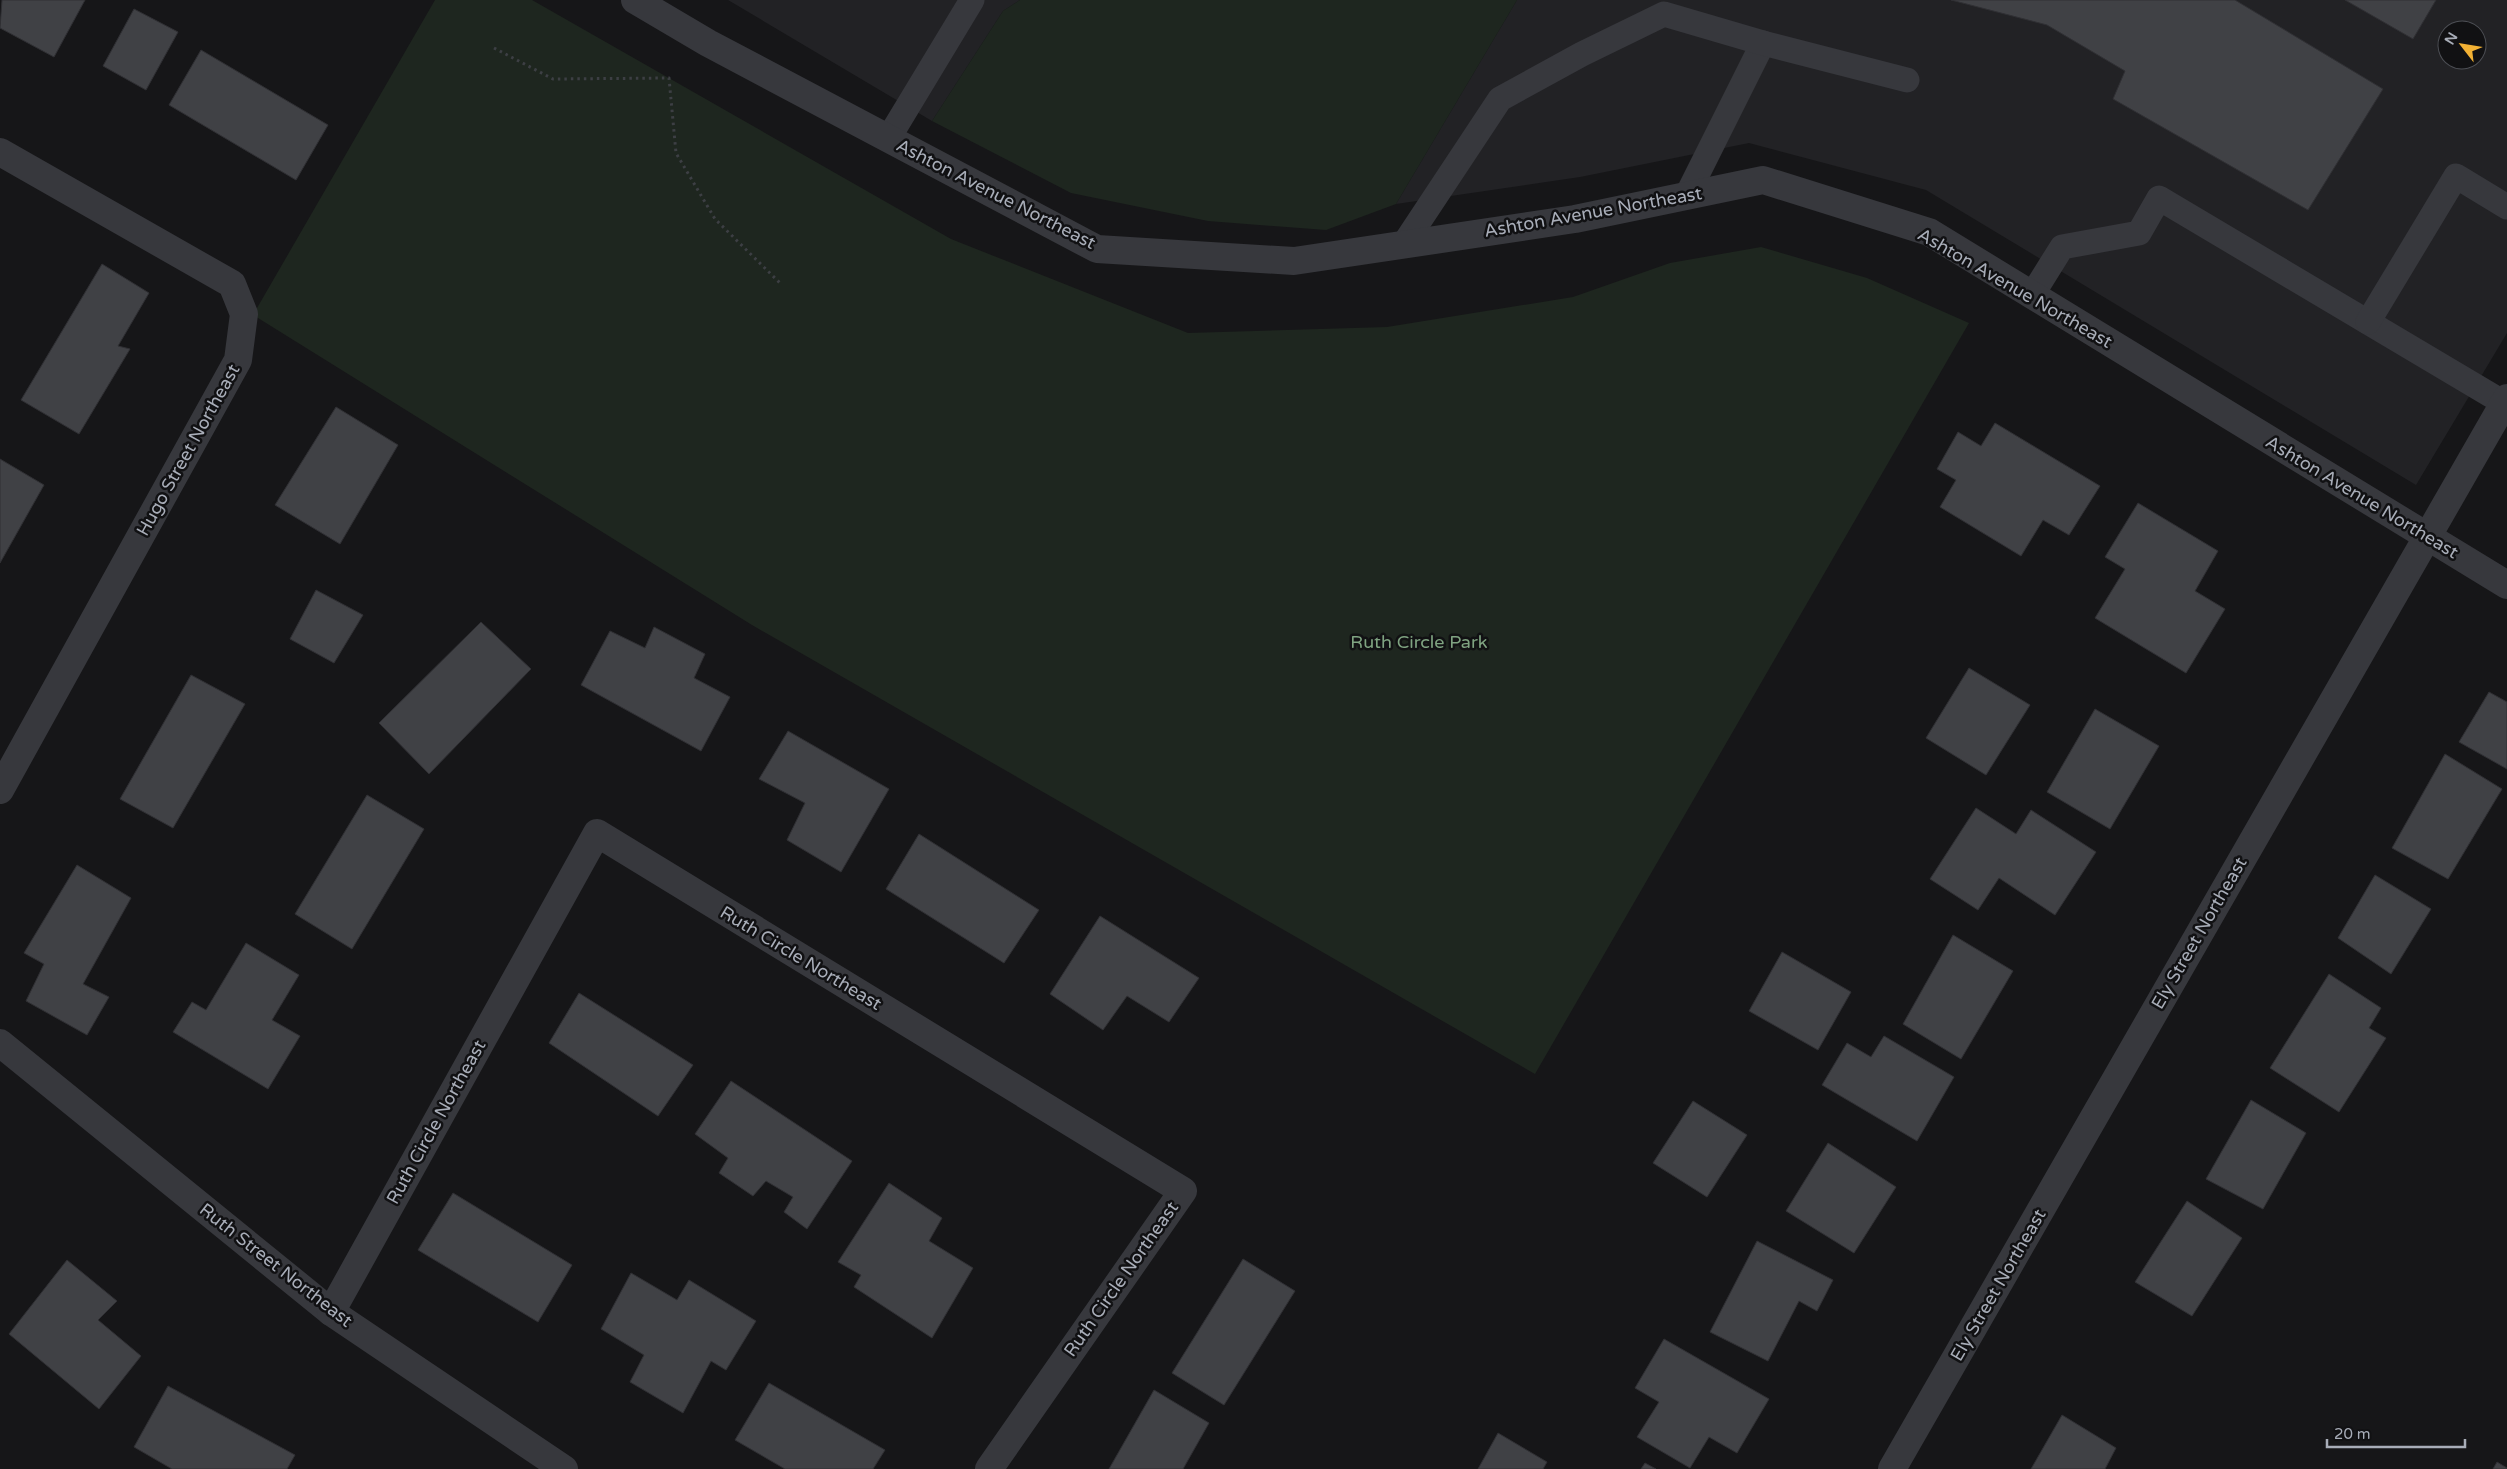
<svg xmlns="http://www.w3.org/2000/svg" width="2507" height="1469" viewBox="0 0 2507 1469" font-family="'Varela Round',sans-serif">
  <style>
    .built { fill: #222225; fill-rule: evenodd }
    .green { fill: #1e261f }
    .building { fill: #404145; stroke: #303034 }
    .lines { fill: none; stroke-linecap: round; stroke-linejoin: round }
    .path { stroke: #3d3f44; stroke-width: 3; stroke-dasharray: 2.5 4; stroke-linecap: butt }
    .service { stroke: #37383d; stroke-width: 25 }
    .minor { stroke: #37383d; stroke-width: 28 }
    .labels { text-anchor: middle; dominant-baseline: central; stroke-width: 5; stroke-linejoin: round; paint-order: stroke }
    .street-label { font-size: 18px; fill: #a8adb8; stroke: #111113 }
    .park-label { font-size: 18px; fill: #7fa381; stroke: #111113 }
  </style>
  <rect width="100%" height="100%" fill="#161618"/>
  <g class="built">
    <path d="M 728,0 L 1020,0 L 1003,11 L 932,121 Z"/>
    <path d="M 1517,0 L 2507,0 L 2507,333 L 2416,485 L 1926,190 L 1749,143 L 1580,177 L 1396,204 ZM 2447,30 L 2477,30 L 2477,60 L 2447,60 Z"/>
  </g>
  <g class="green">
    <path d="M 435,0 L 532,0 L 951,239 L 1188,333 L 1387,327 L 1573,297 L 1670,263 L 1761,247 L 1867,278 L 1969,323 L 1535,1074 L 752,625 L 253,315 Z"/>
    <path d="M 1020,0 L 1517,0 L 1396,204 L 1326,230 L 1208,221 L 1071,193 L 932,121 L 1003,11 Z"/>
  </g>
  <g class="building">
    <path d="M 2,0 L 85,0 L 54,57 L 0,28 Z"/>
    <path d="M 1951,0 L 2235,0 L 2383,89 L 2308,210 L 2113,99 L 2125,71 L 2047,25 Z"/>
    <path d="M 2345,0 L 2436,0 L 2413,39 Z"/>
    <path d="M 134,9 L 178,32 L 146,90 L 103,66 Z"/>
    <path d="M 201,50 L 328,125 L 296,180 L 169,105 Z"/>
    <path d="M 102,264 L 149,293 L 118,346 L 130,349 L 79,434 L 21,400 Z"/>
    <path d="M 336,407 L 398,445 L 340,544 L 275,505 Z"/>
    <path d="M 1995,423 L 2100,486 L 2069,535 L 2043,520 L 2021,556 L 1940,507 L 1956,480 L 1937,469 L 1958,432 L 1981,446 Z"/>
    <path d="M 0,459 L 44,485 L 0,563 Z"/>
    <path d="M 2138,503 L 2218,551 L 2195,591 L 2225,609 L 2186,673 L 2095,618 L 2125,569 L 2105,557 Z"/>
    <path d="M 316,590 L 363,615 L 334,663 L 290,639 Z"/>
    <path d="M 481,622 L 531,669 L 429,774 L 379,723 Z"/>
    <path d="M 654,627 L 705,654 L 694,678 L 730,697 L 701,751 L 581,685 L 610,631 L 645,648 Z"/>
    <path d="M 1969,668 L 2030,705 L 1986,775 L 1926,738 Z"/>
    <path d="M 191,675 L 245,704 L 173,828 L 120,799 Z"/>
    <path d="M 2489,692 L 2507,702 L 2507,769 L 2459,742 Z"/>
    <path d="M 2095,709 L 2159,746 L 2110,829 L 2047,792 Z"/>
    <path d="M 788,731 L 889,789 L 841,872 L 787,840 L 805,803 L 759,779 Z"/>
    <path d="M 2445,754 L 2502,789 L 2448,879 L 2392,848 Z"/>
    <path d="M 367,795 L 424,829 L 352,949 L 295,914 Z"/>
    <path d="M 1976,808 L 2016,834 L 2031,810 L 2096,852 L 2055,915 L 1999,878 L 1978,910 L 1930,879 Z"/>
    <path d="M 919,834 L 1039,910 L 1004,963 L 886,889 Z"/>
    <path d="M 77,865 L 131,898 L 83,984 L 109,997 L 87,1035 L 26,1001 L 44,964 L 24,953 Z"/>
    <path d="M 2375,875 L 2431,909 L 2391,974 L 2338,938 Z"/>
    <path d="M 1100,916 L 1199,978 L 1169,1022 L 1127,996 L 1103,1030 L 1050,994 Z"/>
    <path d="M 1953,935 L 2013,971 L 1961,1059 L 1903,1024 Z"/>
    <path d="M 246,943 L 299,975 L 272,1020 L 300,1036 L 268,1089 L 173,1032 L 192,1002 L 206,1010 Z"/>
    <path d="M 1782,952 L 1851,992 L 1818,1050 L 1749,1011 Z"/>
    <path d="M 2329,974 L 2381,1008 L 2369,1028 L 2386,1038 L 2339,1112 L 2270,1068 Z"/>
    <path d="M 579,993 L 693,1065 L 658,1116 L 549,1043 Z"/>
    <path d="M 1884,1036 L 1954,1077 L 1917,1141 L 1822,1085 L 1847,1043 L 1871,1057 Z"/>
    <path d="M 731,1081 L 852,1161 L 807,1229 L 784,1212 L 793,1197 L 766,1181 L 753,1196 L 719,1173 L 728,1158 L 695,1134 Z"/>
    <path d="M 2251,1100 L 2306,1133 L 2263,1209 L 2206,1179 Z"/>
    <path d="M 1693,1101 L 1747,1135 L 1707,1197 L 1653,1163 Z"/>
    <path d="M 1828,1143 L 1896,1187 L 1854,1253 L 1786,1211 Z"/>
    <path d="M 889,1183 L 942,1218 L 929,1241 L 973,1268 L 932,1338 L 854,1287 L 861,1275 L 838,1262 Z"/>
    <path d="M 453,1193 L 572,1265 L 538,1322 L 418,1250 Z"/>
    <path d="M 2187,1201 L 2242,1238 L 2192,1316 L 2135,1282 Z"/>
    <path d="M 1757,1241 L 1833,1280 L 1817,1311 L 1799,1301 L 1768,1361 L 1710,1332 Z"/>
    <path d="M 1243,1259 L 1295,1291 L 1224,1405 L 1172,1373 Z"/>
    <path d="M 67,1260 L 117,1301 L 98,1320 L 141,1356 L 99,1409 L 9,1334 Z"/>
    <path d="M 631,1273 L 677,1300 L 689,1280 L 756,1321 L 726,1370 L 711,1361 L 683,1413 L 630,1382 L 644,1355 L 601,1329 Z"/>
    <path d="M 1664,1339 L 1769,1399 L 1737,1453 L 1709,1437 L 1690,1468 L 1637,1437 L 1659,1402 L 1635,1388 Z"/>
    <path d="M 769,1383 L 885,1450 L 873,1469 L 785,1469 L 735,1440 Z"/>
    <path d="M 168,1386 L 295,1455 L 287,1469 L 172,1469 L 134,1447 Z"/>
    <path d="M 1154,1390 L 1209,1423 L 1183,1469 L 1109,1469 Z"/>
    <path d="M 2062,1415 L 2116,1448 L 2105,1469 L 2031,1469 Z"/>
    <path d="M 1498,1433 L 1547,1462 L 1543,1469 L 1478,1469 Z"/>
    <path d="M 2497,1462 L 2507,1468 L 2507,1469 L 2493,1469 Z"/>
    <path d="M 1645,1463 L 1656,1469 L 1641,1469 Z"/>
  </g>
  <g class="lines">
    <path class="path" d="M 494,48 L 553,79 L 669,78 L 676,153 L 715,219 L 782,285"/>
    <g class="service">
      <path d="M 888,139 L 972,0"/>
      <path d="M 1687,195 L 1763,43"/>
      <path d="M 1404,244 L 1500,99 L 1582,54 L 1664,14 L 1763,43 L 1907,80"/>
      <path d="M 2032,295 L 2062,247 L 2139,233 L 2159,198 L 2504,403"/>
      <path d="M 2368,322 L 2456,176 L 2507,207"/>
    </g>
    <g class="minor">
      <path d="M 635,0 L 708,43 L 1097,249 L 1294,261 L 1575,219 L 1763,180 L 1929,232 L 2507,585"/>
      <path d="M 0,152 L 232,284 L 244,314 L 238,360 L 0,790"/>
      <path d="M 0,1043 L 331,1312 L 564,1469"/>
      <path d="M 331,1312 L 597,833 L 1183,1191 L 989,1469"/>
      <path d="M 1892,1469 L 2507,398"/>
    </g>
  </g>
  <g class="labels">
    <g class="street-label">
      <text transform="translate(996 194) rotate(27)">Ashton Avenue Northeast</text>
      <text transform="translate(1593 212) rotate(-10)">Ashton Avenue Northeast</text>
      <text transform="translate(2015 288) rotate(30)">Ashton Avenue Northeast</text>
      <text transform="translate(188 450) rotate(-61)">Hugo Street Northeast</text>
      <text transform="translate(2362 497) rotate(31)">Ashton Avenue Northeast</text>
      <text transform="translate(2199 933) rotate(-60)">Ely Street Northeast</text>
      <text transform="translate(801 958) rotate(31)">Ruth Circle Northeast</text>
      <text transform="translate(436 1122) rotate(-61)">Ruth Circle Northeast</text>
      <text transform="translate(276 1265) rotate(38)">Ruth Street Northeast</text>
      <text transform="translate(1121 1279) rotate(-55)">Ruth Circle Northeast</text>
      <text transform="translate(1998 1285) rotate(-60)">Ely Street Northeast</text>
    </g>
    <g class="park-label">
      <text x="1419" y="642">Ruth Circle Park</text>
    </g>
  </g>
  <g transform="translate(2462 45) rotate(301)"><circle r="24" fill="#111113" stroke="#4d4f55"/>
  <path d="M0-4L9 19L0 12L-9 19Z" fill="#f2b134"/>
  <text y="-8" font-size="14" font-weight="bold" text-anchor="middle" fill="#a8adb8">N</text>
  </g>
  <path d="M2327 1439v8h138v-8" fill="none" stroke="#a8adb8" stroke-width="2.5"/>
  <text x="2334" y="1439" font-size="15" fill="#a8adb8" stroke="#111113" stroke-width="4" paint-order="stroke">20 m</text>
</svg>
